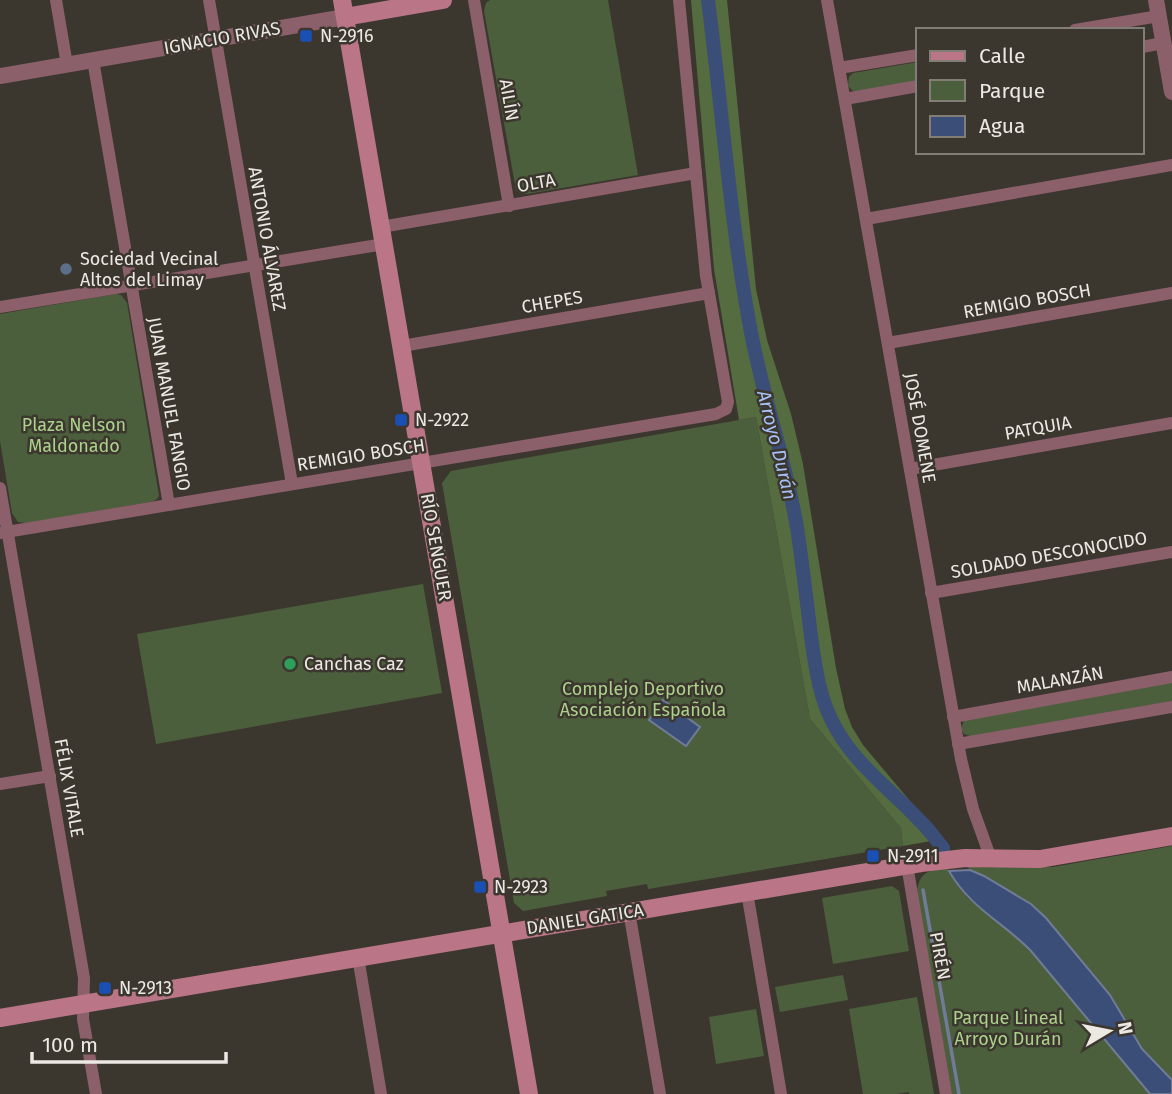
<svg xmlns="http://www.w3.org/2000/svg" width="1172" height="1094" viewBox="0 0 1172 1094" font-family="'Fira Sans',sans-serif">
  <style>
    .green { fill: #4c5f3c }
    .forest { fill: #546c3f }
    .water { fill: #3b4e77; stroke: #707c97; stroke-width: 2 }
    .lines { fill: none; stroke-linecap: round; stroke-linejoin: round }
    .stream { stroke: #707c97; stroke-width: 3.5 }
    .canal { stroke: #3b4e77; stroke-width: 14 }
    .minor { stroke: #8c606b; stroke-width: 12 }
    .tertiary { stroke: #8c606b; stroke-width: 16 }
    .secondary { stroke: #ba7586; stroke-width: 18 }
    .transit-dot { fill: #1a4fb4; stroke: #3c372e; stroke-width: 2.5 }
    .service-dot { fill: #5c6f8a; stroke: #3c372e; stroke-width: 2.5 }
    .leisure-dot { fill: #2e9e5b; stroke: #3c372e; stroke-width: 2.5 }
    .labels { text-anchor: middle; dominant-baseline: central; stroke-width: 5; stroke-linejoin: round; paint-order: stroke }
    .poi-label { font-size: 18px; fill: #ece8e3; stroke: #3c372e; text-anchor: start }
    .street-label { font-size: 18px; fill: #ece8e3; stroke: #3c372e }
    .park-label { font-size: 18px; fill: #abd18b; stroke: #3c372e }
    .water-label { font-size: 19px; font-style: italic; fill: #a6c1f7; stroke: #3c372e }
  </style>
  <rect width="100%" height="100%" fill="#3c372e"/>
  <g class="green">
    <path d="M 490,0 L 608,0 L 638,175 L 527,194 L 519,193 L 516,190 L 484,11 L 486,3 Z"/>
    <path d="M 918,62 L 918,81 L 856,92 L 853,91 L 848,86 L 849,77 L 853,73 Z"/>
    <path d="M 116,294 L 121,295 L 127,303 L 159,496 L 156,500 L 150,502 L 27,523 L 18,522 L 12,513 L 0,441 L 0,314 Z"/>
    <path d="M 756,417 L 810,719 L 901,828 L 903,846 L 648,889 L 647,884 L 606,891 L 607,896 L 523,911 L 514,903 L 442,483 L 451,471 Z"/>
    <path d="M 423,584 L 442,693 L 156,744 L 137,634 Z"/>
    <path d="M 1172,682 L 1172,701 L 973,737 L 964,734 L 961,729 L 964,720 Z"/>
    <path d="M 1172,846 L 1172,1080 L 1142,1049 L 1110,995 L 1046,918 L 1031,904 L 984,876 L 970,870 L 967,866 L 1053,867 Z"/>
    <path d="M 947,868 C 954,879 960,891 970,900 C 990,918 1013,931 1031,951 L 1150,1094 L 952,1094 L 917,893 C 919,872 928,870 947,868 Z"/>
    <path d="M 892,886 L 899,891 L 909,951 L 833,964 L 822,898 Z"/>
    <path d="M 843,975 L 848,1000 L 780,1012 L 775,987 Z"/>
    <path d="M 917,997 L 934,1094 L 909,1094 L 909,1092 L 896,1094 L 863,1094 L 849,1009 Z"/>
    <path d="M 756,1009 L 764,1056 L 716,1064 L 709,1017 Z"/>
  </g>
  <path class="forest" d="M 691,0 L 727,0 L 756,289 L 767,340 L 791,414 L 803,464 L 836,668 L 845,709 L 852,727 L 863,745 L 942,839 L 903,846 L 901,828 L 810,719 L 756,417 L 739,420 L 714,269 Z"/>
  <g class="water">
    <path d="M 663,700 L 700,727 L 686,746 L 649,720 Z"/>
    <path d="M 970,870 L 984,876 L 1031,904 L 1046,918 L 1110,995 L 1142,1049 L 1172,1080 L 1172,1094 L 1150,1094 L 1031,951 C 1003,922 970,908 949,871 Z"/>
  </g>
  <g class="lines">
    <path class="stream" d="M 923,890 L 959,1094"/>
    <path class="canal" d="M 708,0 C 722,109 730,219 750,327 C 762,395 786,460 797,528 C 803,566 807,605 812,644 C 816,670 820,698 832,721 C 852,762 888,787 919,820 C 928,828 935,838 943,848"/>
    <g class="minor">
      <path d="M 56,0 L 67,65"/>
      <path d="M 209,0 L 292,484"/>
      <path d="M 474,0 L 509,206"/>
      <path d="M 827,0 L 961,759 L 973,809 L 991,859"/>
      <path d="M 1075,30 L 1159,16"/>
      <path d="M 1142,47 L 1163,43"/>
      <path d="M 93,60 L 169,505"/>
      <path d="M 839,68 L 918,55"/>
      <path d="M 845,99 L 918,86"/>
      <path d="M 866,219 L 1172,165"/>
      <path d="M 381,227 L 696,173"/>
      <path d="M 0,307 L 384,244"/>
      <path d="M 888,343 L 1172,293"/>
      <path d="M 402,346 L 709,293"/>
      <path d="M 910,469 L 1172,423"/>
      <path d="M 0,488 L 84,978 L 83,1019 L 96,1094"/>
      <path d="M 0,533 L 716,414 L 726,409 L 728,402 L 706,276 L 679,0"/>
      <path d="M 931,593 L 1172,552"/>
      <path d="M 953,717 L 1172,677"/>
      <path d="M 958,744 L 1172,707"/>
      <path d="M 0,784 L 50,776"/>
      <path d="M 907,865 L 946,1094"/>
      <path d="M 747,892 L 781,1094"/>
      <path d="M 629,911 L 660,1094"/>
      <path d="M 358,957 L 381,1094"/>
    </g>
    <g class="tertiary">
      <path d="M 1156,0 L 1172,92"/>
      <path d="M 0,76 L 345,17"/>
    </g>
    <g class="secondary">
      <path d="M 342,0 L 529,1094"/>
      <path d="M 345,17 L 443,0"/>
      <path d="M 0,1018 L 921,863 L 965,858 L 1040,859 L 1172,836"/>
    </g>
  </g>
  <g class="transit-dot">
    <rect x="299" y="29" width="14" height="14" rx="3.5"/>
    <rect x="394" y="413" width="14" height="14" rx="3.5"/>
    <rect x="866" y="849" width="14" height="14" rx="3.5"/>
    <rect x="473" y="880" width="14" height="14" rx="3.5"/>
    <rect x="98" y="981" width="14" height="14" rx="3.5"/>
  </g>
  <circle class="service-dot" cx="66" cy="269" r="7"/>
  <circle class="leisure-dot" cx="290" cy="664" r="7"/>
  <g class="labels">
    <g class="poi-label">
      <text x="320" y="36">N-2916</text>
      <text x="80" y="259">Sociedad Vecinal<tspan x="80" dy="21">Altos del Limay</tspan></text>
      <text x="415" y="420">N-2922</text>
      <text x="304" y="664">Canchas Caz</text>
      <text x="887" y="856">N-2911</text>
      <text x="494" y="887">N-2923</text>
      <text x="119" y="988">N-2913</text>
    </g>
    <g class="street-label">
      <text transform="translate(222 38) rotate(-10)">IGNACIO RIVAS</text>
      <text transform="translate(509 100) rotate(80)">AILÍN</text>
      <text transform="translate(536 183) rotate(-10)">OLTA</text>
      <text transform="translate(267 239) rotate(80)">ANTONIO ÁLVAREZ</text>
      <text transform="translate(1027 301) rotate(-10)">REMIGIO BOSCH</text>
      <text transform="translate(552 302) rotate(-10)">CHEPES</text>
      <text transform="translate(169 404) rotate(80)">JUAN MANUEL FANGIO</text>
      <text transform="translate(920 428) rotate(80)">JOSÉ DOMENE</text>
      <text transform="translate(1038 428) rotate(-10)">PATQUIA</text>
      <text transform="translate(361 455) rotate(-9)">REMIGIO BOSCH</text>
      <text transform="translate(436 547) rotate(80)">RÍO SENGUER</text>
      <text transform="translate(1049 555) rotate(-10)">SOLDADO DESCONOCIDO</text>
      <text transform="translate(1060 680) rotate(-10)">MALANZÁN</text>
      <text transform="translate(69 788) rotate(80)">FÉLIX VITALE</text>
      <text transform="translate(585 919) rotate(-9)">DANIEL GATICA</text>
      <text transform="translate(940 956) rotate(80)">PIRÉN</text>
    </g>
    <g class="park-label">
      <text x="74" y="425">Plaza Nelson<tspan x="74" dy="21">Maldonado</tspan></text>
      <text x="643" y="689">Complejo Deportivo<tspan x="643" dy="21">Asociación Española</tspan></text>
      <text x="1008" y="1018">Parque Lineal<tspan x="1008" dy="21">Arroyo Durán</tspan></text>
    </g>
    <g class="water-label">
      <text transform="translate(777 445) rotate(76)">Arroyo Durán</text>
    </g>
  </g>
  <rect x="916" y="28" width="228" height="126" fill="#3c372e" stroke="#827e76" stroke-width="2"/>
  <rect x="930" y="51" width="35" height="10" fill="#ba7586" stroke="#827e76" stroke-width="2"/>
  <text x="979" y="63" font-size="21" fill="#ece8e3">Calle</text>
  <rect x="930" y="80" width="35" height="21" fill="#4c5f3c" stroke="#827e76" stroke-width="2"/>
  <text x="979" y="98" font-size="21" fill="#ece8e3">Parque</text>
  <rect x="930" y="116" width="35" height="21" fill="#3b4e77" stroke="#827e76" stroke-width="2"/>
  <text x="979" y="133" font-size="21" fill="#ece8e3">Agua</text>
  <g transform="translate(1109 1031) rotate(80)" stroke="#3c372e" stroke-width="5" paint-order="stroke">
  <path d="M0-5L12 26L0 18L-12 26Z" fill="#ece8e3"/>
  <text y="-10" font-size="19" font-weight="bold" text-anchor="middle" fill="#ece8e3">N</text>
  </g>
  <path d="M32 1052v10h194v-10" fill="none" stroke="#ece8e3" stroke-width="3.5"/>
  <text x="42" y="1052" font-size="21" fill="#ece8e3" stroke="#3c372e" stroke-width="5" paint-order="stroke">100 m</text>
</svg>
